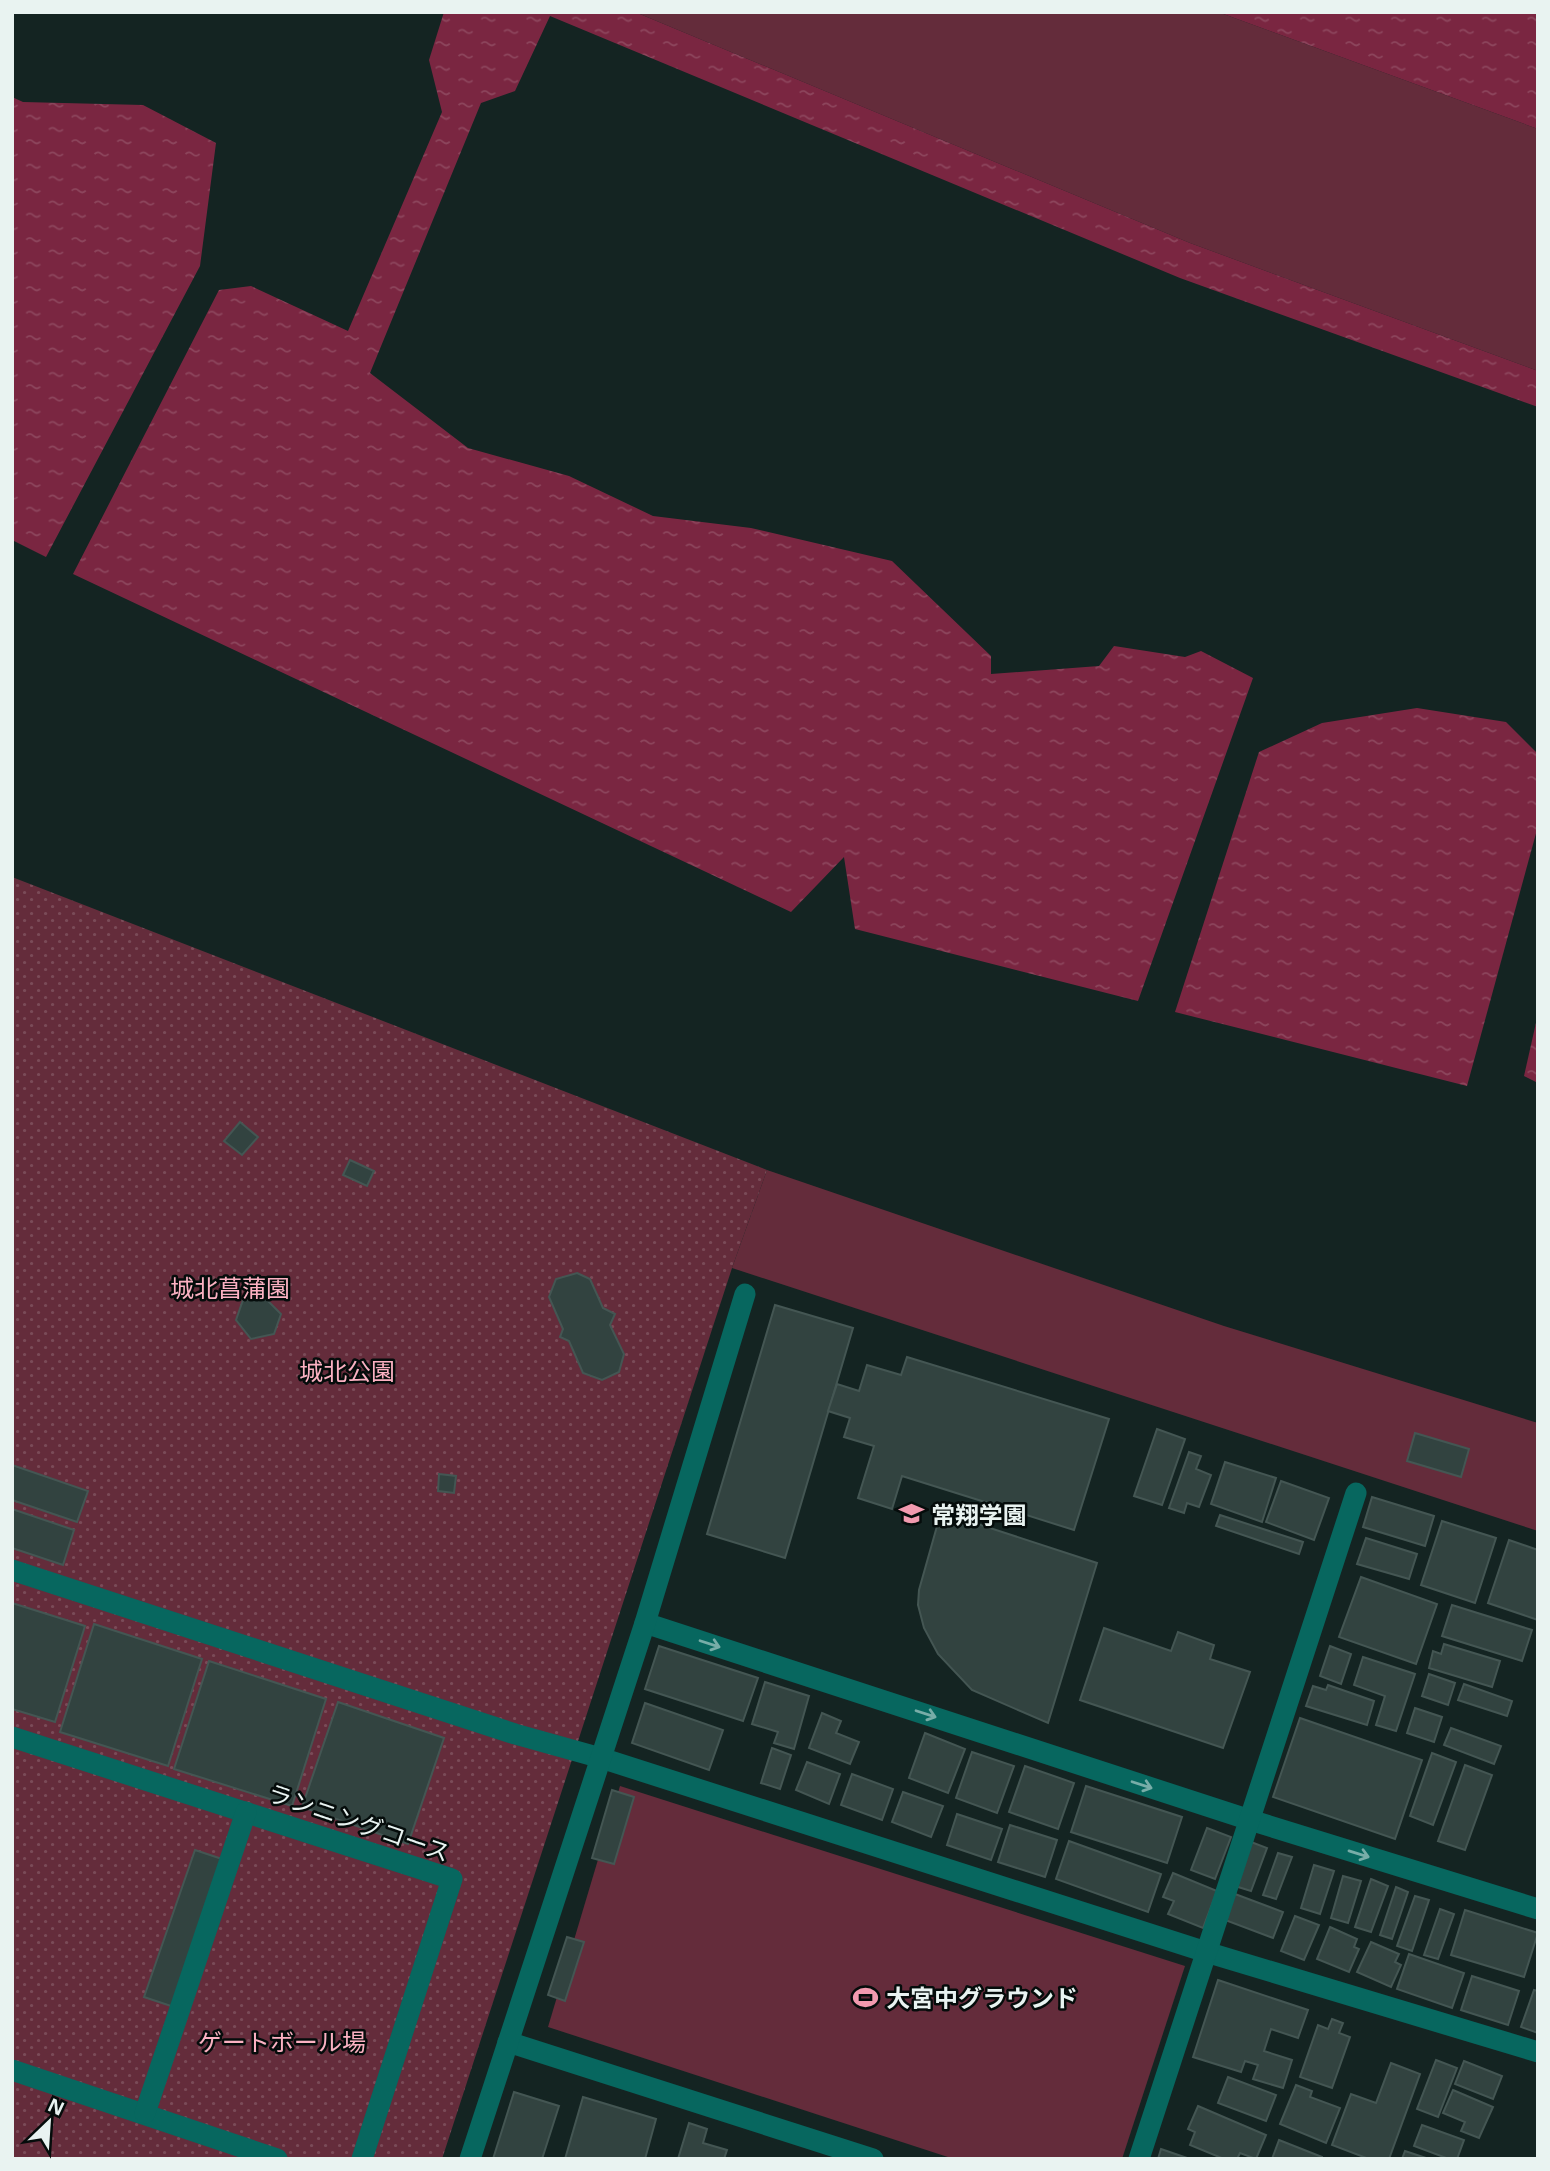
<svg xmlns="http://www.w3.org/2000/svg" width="1550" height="2171" viewBox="0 0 1550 2171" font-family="'Open Sans','Noto Sans JP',sans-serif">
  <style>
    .grass { fill: #642c3b }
    .park { fill: url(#park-dots) }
    .water { fill: url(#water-ripples) }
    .building { fill: #324340; stroke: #445653; stroke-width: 2 }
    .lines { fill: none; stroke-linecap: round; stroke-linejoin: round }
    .minor { stroke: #07675f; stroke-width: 21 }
    .oneway { stroke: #78ada8 }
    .labels { text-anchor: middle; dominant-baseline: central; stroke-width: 5; stroke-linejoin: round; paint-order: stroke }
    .park-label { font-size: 24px; fill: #fbb1c2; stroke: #050c0b }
    .poi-label { font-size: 24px; font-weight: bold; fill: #e9f3f1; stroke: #050c0b; text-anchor: start }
    .street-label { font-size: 24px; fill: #e9f3f1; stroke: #050c0b }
  </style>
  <defs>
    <pattern id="park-dots" width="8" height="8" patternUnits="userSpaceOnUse" patternTransform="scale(1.75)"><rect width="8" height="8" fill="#642c3b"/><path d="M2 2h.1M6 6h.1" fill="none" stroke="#7a4b58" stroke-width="1.8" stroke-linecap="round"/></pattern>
    <pattern id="water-ripples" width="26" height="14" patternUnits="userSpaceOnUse" patternTransform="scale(1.75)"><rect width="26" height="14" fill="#7a2641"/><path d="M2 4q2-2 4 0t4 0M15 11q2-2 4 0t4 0" fill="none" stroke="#8d465d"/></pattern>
  </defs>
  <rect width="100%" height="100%" fill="#142422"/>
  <g class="grass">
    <path d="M 635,12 L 1218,12 L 1538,129 L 1538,371 L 1190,243 Z"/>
    <path d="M 767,1170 L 1224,1326 L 1538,1423 L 1538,1531 L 732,1268 Z"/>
    <path d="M 620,1786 L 1185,1966 L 1122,2159 L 954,2159 L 548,2027 Z"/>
  </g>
  <path class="park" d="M 12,877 L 767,1170 L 732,1268 L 442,2159 L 12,2159 Z"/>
  <g class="water">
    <path d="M 444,12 L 635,12 L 1190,243 L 1538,371 L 1538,407 L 1180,278 L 550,16 L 515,91 L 481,103 L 370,373 L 468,448 L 569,476 L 653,516 L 751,528 L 892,561 L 991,656 L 991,674 L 1099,666 L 1114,646 L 1185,657 L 1201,651 L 1253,678 L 1138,1001 L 855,929 L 844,857 L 791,912 L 73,574 L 219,290 L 251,286 L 348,331 L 442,112 L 429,60 Z"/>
    <path d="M 1218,12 L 1538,12 L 1538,129 Z"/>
    <path d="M 12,97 L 23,102 L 143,105 L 216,143 L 200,266 L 46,557 L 12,540 Z"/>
    <path d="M 1417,708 L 1506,722 L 1538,754 L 1538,826 L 1467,1086 L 1175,1012 L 1259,752 L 1322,723 Z"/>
    <path d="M 1538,1014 L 1538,1083 L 1524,1076 Z"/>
  </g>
  <g class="building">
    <path d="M 240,1122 L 258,1137 L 242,1155 L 224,1141 Z"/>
    <path d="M 350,1160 L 374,1171 L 367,1186 L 343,1175 Z"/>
    <path d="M 577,1273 L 590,1279 L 603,1308 L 615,1314 L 610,1325 L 624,1354 L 619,1372 L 602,1380 L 583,1373 L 569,1341 L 560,1337 L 563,1329 L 549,1297 L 556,1279 Z"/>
    <path d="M 265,1298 L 281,1314 L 274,1334 L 251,1339 L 236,1320 L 243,1300 Z"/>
    <path d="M 775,1305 L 853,1328 L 785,1558 L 707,1534 Z"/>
    <path d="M 907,1357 L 1109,1419 L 1074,1530 L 902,1476 L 892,1509 L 858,1498 L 874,1446 L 844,1437 L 850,1418 L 828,1411 L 837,1384 L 859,1391 L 867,1365 L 901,1375 Z"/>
    <path d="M 1157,1429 L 1185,1439 L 1162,1505 L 1134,1496 Z"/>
    <path d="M 1415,1433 L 1469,1449 L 1461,1477 L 1407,1461 Z"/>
    <path d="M 1189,1452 L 1201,1456 L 1196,1469 L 1211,1475 L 1199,1507 L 1187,1503 L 1184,1513 L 1169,1508 Z"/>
    <path d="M 1225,1462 L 1276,1478 L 1262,1522 L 1211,1504 Z"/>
    <path d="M 12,1465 L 88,1491 L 77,1522 L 12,1500 Z"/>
    <path d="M 439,1474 L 456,1476 L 454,1493 L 438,1491 Z"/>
    <path d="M 1281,1481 L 1329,1498 L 1314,1540 L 1266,1522 Z"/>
    <path d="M 1372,1497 L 1434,1516 L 1425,1546 L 1363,1527 Z"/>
    <path d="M 12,1509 L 74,1530 L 63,1565 L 12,1548 Z"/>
    <path d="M 941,1512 L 1097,1563 L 1048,1723 L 972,1690 L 938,1654 L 924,1628 L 918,1605 L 919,1590 Z"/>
    <path d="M 1220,1515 L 1303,1542 L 1299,1554 L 1216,1526 Z"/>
    <path d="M 1442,1521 L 1496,1538 L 1475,1603 L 1421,1585 Z"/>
    <path d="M 1366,1538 L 1417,1554 L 1409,1579 L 1357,1564 Z"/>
    <path d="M 1509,1540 L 1538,1550 L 1538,1620 L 1488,1603 Z"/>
    <path d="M 1361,1577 L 1437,1604 L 1416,1664 L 1339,1637 Z"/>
    <path d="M 12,1603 L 85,1626 L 55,1722 L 12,1709 Z"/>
    <path d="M 1452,1605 L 1532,1630 L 1522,1661 L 1442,1636 Z"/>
    <path d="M 94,1624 L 202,1659 L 168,1766 L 60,1732 Z"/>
    <path d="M 1104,1628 L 1171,1651 L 1178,1632 L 1214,1645 L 1210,1659 L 1250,1672 L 1223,1748 L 1080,1700 Z"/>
    <path d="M 1444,1644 L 1500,1661 L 1492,1687 L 1429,1668 L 1433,1651 L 1441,1654 Z"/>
    <path d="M 659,1646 L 758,1678 L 743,1721 L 645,1689 Z"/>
    <path d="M 1330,1646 L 1351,1654 L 1341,1684 L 1320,1676 Z"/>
    <path d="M 1363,1657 L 1415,1674 L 1396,1731 L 1376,1725 L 1385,1696 L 1354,1685 Z"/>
    <path d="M 209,1661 L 326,1699 L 292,1806 L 174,1769 Z"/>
    <path d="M 1429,1674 L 1455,1683 L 1448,1705 L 1422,1696 Z"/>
    <path d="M 765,1682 L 809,1696 L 794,1749 L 774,1743 L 778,1732 L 752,1724 Z"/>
    <path d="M 1464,1684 L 1512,1701 L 1507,1716 L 1458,1700 Z"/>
    <path d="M 1328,1685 L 1374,1701 L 1367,1725 L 1306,1706 L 1313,1686 L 1326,1690 Z"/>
    <path d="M 338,1702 L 444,1738 L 408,1844 L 302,1807 Z"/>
    <path d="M 645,1703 L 723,1730 L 709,1770 L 632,1743 Z"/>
    <path d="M 1415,1708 L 1442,1717 L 1434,1742 L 1407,1733 Z"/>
    <path d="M 822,1713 L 841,1721 L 836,1733 L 859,1742 L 850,1764 L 809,1748 Z"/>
    <path d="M 1300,1718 L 1422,1760 L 1395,1839 L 1273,1797 Z"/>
    <path d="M 1451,1728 L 1501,1746 L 1494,1764 L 1444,1745 Z"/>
    <path d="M 925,1733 L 965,1749 L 948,1793 L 909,1778 Z"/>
    <path d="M 772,1748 L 791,1755 L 780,1789 L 761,1783 Z"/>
    <path d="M 972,1752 L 1014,1766 L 997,1813 L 956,1798 Z"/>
    <path d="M 1432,1753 L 1456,1762 L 1433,1825 L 1410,1816 Z"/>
    <path d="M 807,1762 L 840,1774 L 829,1804 L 796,1790 Z"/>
    <path d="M 1465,1765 L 1492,1775 L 1465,1850 L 1438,1841 Z"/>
    <path d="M 1025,1766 L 1074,1783 L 1058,1829 L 1009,1812 Z"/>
    <path d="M 852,1774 L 893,1789 L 882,1820 L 841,1805 Z"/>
    <path d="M 1086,1786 L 1182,1817 L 1167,1863 L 1071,1832 Z"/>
    <path d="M 612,1790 L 634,1797 L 614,1864 L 592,1858 Z"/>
    <path d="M 903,1792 L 943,1806 L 931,1837 L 892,1822 Z"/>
    <path d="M 957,1814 L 1002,1829 L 991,1860 L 947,1845 Z"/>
    <path d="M 1010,1825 L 1057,1840 L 1045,1877 L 998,1862 Z"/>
    <path d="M 1207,1828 L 1231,1837 L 1215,1879 L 1191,1870 Z"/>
    <path d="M 1069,1841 L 1161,1874 L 1148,1912 L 1056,1879 Z"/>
    <path d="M 1251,1842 L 1267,1848 L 1251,1891 L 1235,1886 Z"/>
    <path d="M 195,1850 L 225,1860 L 174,2007 L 144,1997 Z"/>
    <path d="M 1278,1853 L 1292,1857 L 1276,1899 L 1263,1895 Z"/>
    <path d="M 1314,1865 L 1334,1871 L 1320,1914 L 1301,1908 Z"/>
    <path d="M 1173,1873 L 1217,1891 L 1203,1928 L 1168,1914 L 1174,1901 L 1163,1897 Z"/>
    <path d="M 1343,1876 L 1361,1881 L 1348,1923 L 1331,1918 Z"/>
    <path d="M 1371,1879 L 1388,1886 L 1371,1932 L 1355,1927 Z"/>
    <path d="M 1396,1887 L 1408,1892 L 1392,1939 L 1380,1935 Z"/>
    <path d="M 1235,1894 L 1283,1912 L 1273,1938 L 1225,1920 Z"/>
    <path d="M 1415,1896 L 1429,1900 L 1412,1951 L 1397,1946 Z"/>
    <path d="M 1440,1909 L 1454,1914 L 1438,1959 L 1424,1955 Z"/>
    <path d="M 1465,1910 L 1538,1933 L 1524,1977 L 1451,1955 Z"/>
    <path d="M 1295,1916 L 1319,1925 L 1304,1960 L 1281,1951 Z"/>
    <path d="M 1330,1927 L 1357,1939 L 1354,1947 L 1359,1949 L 1349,1972 L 1317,1959 Z"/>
    <path d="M 567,1937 L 584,1942 L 565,2001 L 548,1995 Z"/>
    <path d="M 1371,1942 L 1399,1954 L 1395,1962 L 1401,1965 L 1391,1987 L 1357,1972 Z"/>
    <path d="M 1409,1954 L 1464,1973 L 1452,2008 L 1397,1989 Z"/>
    <path d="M 1472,1976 L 1519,1991 L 1508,2025 L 1461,2010 Z"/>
    <path d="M 1218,1980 L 1308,2010 L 1298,2038 L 1271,2029 L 1264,2051 L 1292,2060 L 1283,2088 L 1253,2079 L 1258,2065 L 1245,2061 L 1241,2072 L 1193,2057 Z"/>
    <path d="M 1534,1990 L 1538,1991 L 1538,2033 L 1521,2027 Z"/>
    <path d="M 1332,2019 L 1343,2023 L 1339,2033 L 1350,2037 L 1332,2088 L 1300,2077 L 1318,2025 L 1328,2029 Z"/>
    <path d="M 1436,2060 L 1457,2068 L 1438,2117 L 1417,2109 Z"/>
    <path d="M 1464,2061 L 1502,2076 L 1493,2099 L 1455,2084 Z"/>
    <path d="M 1391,2063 L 1420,2074 L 1389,2159 L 1369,2159 L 1332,2145 L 1351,2094 L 1376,2103 Z"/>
    <path d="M 1228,2077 L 1276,2095 L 1266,2121 L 1218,2103 Z"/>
    <path d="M 1296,2085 L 1312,2091 L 1310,2097 L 1340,2108 L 1326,2143 L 1280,2124 Z"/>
    <path d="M 1453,2090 L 1493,2107 L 1479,2138 L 1461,2131 L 1465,2122 L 1443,2113 Z"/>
    <path d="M 514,2092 L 559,2106 L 542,2159 L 493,2159 Z"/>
    <path d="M 583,2097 L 656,2119 L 645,2159 L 565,2159 Z"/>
    <path d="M 1198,2106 L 1266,2135 L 1256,2159 L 1240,2153 L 1237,2159 L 1224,2159 L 1190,2145 L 1195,2132 L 1188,2129 Z"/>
    <path d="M 689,2123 L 707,2129 L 703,2143 L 727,2150 L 724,2159 L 678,2159 Z"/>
    <path d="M 1422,2125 L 1464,2140 L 1457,2159 L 1449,2159 L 1414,2146 Z"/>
    <path d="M 1279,2140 L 1322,2157 L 1322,2159 L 1272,2159 Z"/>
    <path d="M 1161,2149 L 1190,2159 L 1158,2159 Z"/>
    <path d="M 1405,2151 L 1429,2159 L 1402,2159 Z"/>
  </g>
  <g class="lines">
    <g class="minor">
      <path d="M 12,1570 L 515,1734 L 601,1758 L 1206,1952 L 1538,2052"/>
      <path d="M 645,1623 L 1250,1820 L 1538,1909"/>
      <path d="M 12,1737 L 452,1879 L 362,2159"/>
      <path d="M 508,2042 L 873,2159"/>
      <path d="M 12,2070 L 277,2159"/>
      <path d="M 145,2113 L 246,1812"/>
      <path d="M 470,2159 L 645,1623 L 745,1294"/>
      <path d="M 1139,2159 L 1356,1493"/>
    </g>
  </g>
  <defs><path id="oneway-shaft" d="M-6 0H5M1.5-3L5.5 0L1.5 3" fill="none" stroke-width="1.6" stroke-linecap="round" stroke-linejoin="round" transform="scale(1.75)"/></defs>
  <g class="oneway">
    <use href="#oneway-shaft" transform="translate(710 1644) rotate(18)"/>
    <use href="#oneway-shaft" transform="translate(926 1714) rotate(18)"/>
    <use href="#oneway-shaft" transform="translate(1142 1785) rotate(18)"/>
    <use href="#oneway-shaft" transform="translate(1359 1854) rotate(17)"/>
  </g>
  <defs>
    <symbol id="school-bare" viewBox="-9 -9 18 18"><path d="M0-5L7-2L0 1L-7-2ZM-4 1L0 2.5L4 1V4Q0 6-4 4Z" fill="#f29aaf" stroke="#050c0b" stroke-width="2.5" paint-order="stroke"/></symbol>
    <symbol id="stadium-bare" viewBox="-9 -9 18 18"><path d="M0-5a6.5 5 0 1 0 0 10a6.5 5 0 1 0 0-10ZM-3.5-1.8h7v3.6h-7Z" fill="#f29aaf" stroke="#050c0b" stroke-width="2.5" paint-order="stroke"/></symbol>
  </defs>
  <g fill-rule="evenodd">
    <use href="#school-bare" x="894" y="1496" width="35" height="35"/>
    <use href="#stadium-bare" x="848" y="1980" width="35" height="35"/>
  </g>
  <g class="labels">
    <g class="park-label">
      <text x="230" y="1287">城北菖蒲園</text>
      <text x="347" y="1370">城北公園</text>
      <text x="282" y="2041">ゲートボール場</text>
    </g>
    <g class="poi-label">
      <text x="931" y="1514">常翔学園</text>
      <text x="886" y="1997">大宮中グラウンド</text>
    </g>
    <g class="street-label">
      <text transform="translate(359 1822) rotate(19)">ランニングコース</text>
    </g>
  </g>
  <rect width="1550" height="2171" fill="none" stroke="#e9f3f1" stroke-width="28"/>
  <g transform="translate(49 2122) rotate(25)" stroke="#050c0b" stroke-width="5" paint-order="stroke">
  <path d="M0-5L12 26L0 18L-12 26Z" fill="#e9f3f1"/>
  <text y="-10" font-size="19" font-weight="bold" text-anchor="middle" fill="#e9f3f1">N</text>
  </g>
</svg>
